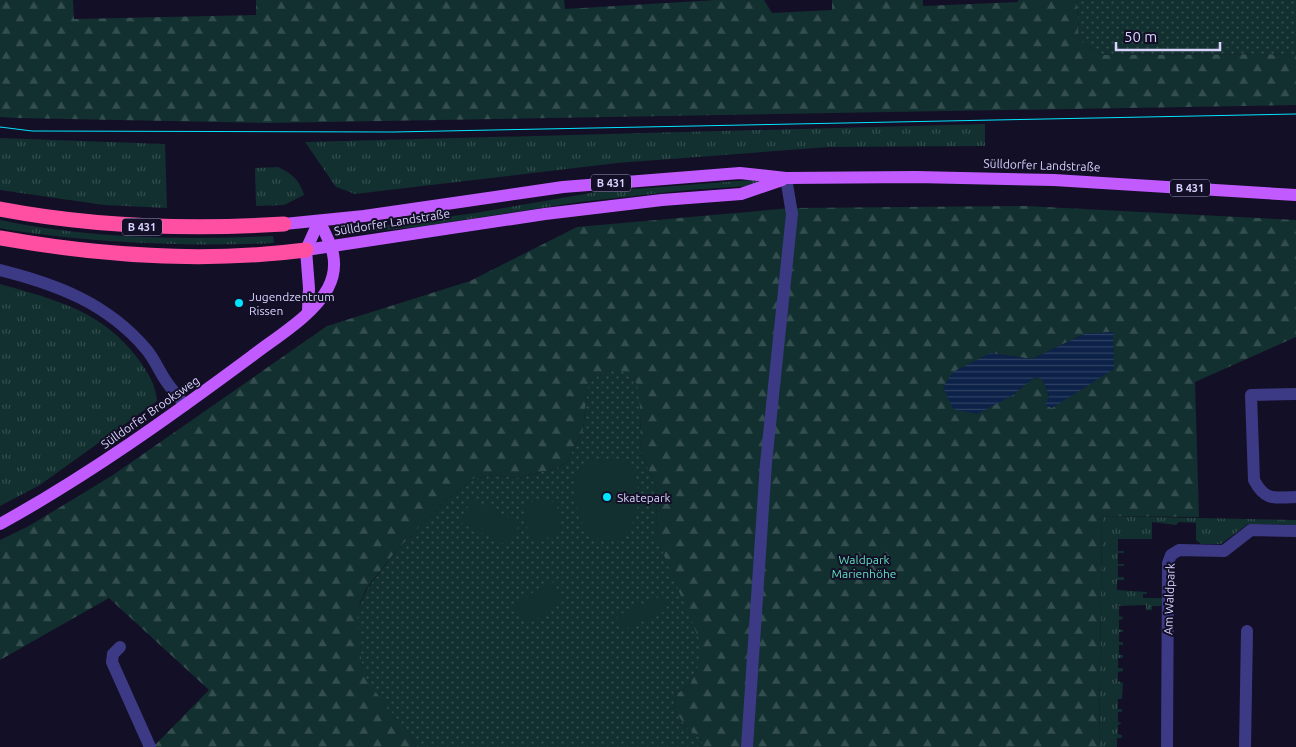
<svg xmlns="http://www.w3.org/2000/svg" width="1296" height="747" viewBox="0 0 1296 747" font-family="Ubuntu,sans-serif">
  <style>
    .grass { fill: url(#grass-tufts) }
    .forest { fill: url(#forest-firs); fill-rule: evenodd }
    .park { fill: url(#park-dots) }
    .pitch { fill: #12302f }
    .water { fill: url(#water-rules) }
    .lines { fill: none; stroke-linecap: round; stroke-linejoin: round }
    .minor { stroke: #3d3a85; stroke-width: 12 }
    .major { stroke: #c25bff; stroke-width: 12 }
    .highway { stroke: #ff4fa3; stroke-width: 15 }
    .tram { stroke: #00e5ff; stroke-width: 1 }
    .poi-dot { fill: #00e5ff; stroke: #130f26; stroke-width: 2 }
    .labels { text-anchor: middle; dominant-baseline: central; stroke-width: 4; stroke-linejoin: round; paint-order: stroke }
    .shield { fill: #130f26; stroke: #9e99be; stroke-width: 1 }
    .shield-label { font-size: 11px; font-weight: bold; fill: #d9d4ff }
    .street-label { font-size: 12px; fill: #d9d4ff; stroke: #130f26 }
    .poi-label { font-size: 12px; fill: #d9d4ff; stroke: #130f26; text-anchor: start }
    .park-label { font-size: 12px; fill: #5fe0c0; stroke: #130f26 }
  </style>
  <defs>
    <pattern id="grass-tufts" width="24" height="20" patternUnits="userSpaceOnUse" patternTransform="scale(1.25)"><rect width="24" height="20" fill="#12302f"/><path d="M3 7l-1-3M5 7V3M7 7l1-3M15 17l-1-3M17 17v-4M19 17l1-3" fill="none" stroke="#344d4e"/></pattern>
    <pattern id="forest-firs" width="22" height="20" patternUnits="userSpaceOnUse" patternTransform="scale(1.25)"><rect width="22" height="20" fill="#12302f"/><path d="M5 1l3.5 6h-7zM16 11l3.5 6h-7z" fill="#344d4e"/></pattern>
    <pattern id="park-dots" width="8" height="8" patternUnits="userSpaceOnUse" patternTransform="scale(1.25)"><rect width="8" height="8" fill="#12302f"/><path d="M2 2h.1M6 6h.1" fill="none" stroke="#344d4e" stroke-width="1.8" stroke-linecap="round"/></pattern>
    <pattern id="water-rules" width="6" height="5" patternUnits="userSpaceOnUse" patternTransform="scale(1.25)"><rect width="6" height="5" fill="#0c2248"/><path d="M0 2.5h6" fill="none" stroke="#2f4163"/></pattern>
  </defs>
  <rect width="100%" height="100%" fill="#130f26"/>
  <g class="grass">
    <path d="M 985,124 L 985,146 L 829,147 L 617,163 L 355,194 L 336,187 L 305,142 Z"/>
    <path d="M 0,138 L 165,144 L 167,208 L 104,205 L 0,190 Z"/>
    <path d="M 278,167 C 292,174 299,179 304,195 L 284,205 L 256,206 L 255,168 Z"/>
    <path d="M 765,179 L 762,185 L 688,190 L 580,202 L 423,226 L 343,235 L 346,231 L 351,230 L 475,213 L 596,192 Z"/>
    <path d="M 0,220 C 90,239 182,240 273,236 L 274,243 C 185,247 98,243 10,230 L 0,228 Z"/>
    <path d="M 0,284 C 56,300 102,310 139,360 C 148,373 156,385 157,401 L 40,485 L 0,506 Z"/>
    <path d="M 1102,516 L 1296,520 L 1296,525 L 1248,524 L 1221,544 L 1201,544 L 1196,540 L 1196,523 L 1179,522 L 1176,525 L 1152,522 L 1152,539 L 1118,539 L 1118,551 L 1124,551 L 1124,553 L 1118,553 L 1118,564 L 1124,564 L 1124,566 L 1118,566 L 1118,577 L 1124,577 L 1124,580 L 1117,580 L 1117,590 L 1147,592 L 1147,594 L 1143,594 L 1143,598 L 1163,598 L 1161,606 L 1152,606 L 1152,610 L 1146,610 L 1146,605 L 1119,606 L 1119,616 L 1123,617 L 1123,619 L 1119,620 L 1119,629 L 1123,630 L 1123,632 L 1119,632 L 1119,642 L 1123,642 L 1123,645 L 1119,645 L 1119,655 L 1123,655 L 1123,658 L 1118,658 L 1118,668 L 1123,668 L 1123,671 L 1118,672 L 1118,681 L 1123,683 L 1122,699 L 1118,699 L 1118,709 L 1122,709 L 1122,712 L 1118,712 L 1118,722 L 1122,723 L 1118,725 L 1118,734 L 1122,735 L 1122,738 L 1117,738 L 1117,747 L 1099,747 Z"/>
  </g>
  <g class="forest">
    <path d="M 0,0 L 73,0 L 74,19 L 256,15 L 256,0 L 564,0 L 565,9 L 716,0 L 764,0 L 772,13 L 832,10 L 832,0 L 923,0 L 923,6 L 1018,2 L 1018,0 L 1077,0 L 1079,40 L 1102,55 L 1296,54 L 1296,105 L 268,123 L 17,118 L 0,117 Z"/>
    <path d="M 1026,206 L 1296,220 L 1296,337 L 1195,382 L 1199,517 L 1102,516 L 1099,747 L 702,747 L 702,740 L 686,727 L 675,711 L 674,703 L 678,693 L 690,684 L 698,667 L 687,616 L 656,536 L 657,491 L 643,457 L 640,440 L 641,414 L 588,385 L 583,430 L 567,462 L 557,468 L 519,478 L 494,475 L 472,479 L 441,505 L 396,551 L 366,589 L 357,611 L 393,713 L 412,737 L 416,747 L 153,747 L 209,690 L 109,598 L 0,660 L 0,540 L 29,526 L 113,475 L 327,326 L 470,281 L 577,227 L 791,208 ZM 1113,332 L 1049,397 L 1043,380 L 1035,377 L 1010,397 L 990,353 L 1032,359 L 1084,334 Z"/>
  </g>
  <g class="park">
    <path d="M 1077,0 L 1296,0 L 1296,54 L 1102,55 L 1079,40 Z"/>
    <path d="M 611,370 L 628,373 L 637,384 L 641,414 L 640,440 L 643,457 L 657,491 L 656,536 L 701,644 L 698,667 L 690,684 L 678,693 L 674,703 L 675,711 L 686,727 L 702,740 L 702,747 L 416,747 L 412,737 L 365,679 L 360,651 L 357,611 L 367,589 L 396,551 L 441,505 L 472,479 L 494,475 L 519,478 L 557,468 L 567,462 L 583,430 L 588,385 L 599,375 Z"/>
  </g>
  <g class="pitch">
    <path d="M 619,460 L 629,464 C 644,486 640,517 624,538 C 581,553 570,503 577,471 L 590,461 Z"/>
    <path d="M 472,499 L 520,523 L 508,546 L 460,522 Z"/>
    <path d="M 540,499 L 557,503 L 561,536 L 529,540 L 524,505 Z"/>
    <path d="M 551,580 L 565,599 L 528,625 L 514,606 Z"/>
    <path d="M 661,596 L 668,610 L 623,630 L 616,616 Z"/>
  </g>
  <path class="water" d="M 1113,332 L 1114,369 L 1052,408 L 1045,405 L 1049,397 L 1043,380 L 1035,377 L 1010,397 L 977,414 L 953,409 L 943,387 L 953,372 L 990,353 L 1032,359 L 1084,334 Z"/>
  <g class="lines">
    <g class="minor">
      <path d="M 0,270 C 56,284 107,303 146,349 C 154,358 159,371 166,381 C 172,390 179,397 185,405"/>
      <path d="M 1296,394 L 1251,395 L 1254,480 C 1265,501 1274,498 1296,497"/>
      <path d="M 120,647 L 113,654 L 112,662 L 150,747"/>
      <path d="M 747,747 L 766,463 L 792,214 L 786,178"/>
      <path d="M 1167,747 L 1168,563 L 1171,555 L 1179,550 L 1224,551 L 1251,530 L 1296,531"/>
      <path d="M 1245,747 L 1247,631"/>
    </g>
    <g class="major">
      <path d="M 284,224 L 364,216 L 563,187 L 740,173 L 786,178 L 916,177 L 1054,180 L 1296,195"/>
      <path d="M 306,250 L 545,214 L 662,200 L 741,194 L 782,180"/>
      <path d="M 308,311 L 309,288 L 306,250 L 319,221"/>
      <path d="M 0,524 C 89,475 171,416 252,356 C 275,338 314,315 328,288 C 341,263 331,243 319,221"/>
    </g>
    <g class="highway">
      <path d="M 0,209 C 95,227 188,230 284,224"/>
      <path d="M 0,238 C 101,256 204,263 306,250"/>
    </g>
    <path class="tram" d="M 0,127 L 32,131 L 393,132 L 1296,114"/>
  </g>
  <g class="poi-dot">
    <circle cx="239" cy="303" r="5"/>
    <circle cx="607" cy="497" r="5"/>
  </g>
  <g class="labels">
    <g class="shield">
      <rect x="591" y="174.5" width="40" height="17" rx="4"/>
      <rect x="1170" y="179.5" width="40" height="17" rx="4"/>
      <rect x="122" y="218.5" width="40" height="17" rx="4"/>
    </g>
    <g class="shield-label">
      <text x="611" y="183">B 431</text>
      <text x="1190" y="188">B 431</text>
      <text x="142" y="227">B 431</text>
    </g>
    <g class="street-label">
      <text transform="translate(1042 165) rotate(2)">Sülldorfer Landstraße</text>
      <text transform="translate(392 222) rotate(-9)">Sülldorfer Landstraße</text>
      <text transform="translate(150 412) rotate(-35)">Sülldorfer Brooksweg</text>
      <text transform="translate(1169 599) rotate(-88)">Am Waldpark</text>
    </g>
    <g class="poi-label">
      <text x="249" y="296">Jugendzentrum<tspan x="249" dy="14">Rissen</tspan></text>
      <text x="617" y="497">Skatepark</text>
    </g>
    <g class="park-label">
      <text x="864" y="559">Waldpark<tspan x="864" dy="14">Marienhöhe</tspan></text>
    </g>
  </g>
  <path d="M1116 42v8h104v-8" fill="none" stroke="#d9d4ff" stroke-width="2.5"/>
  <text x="1124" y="42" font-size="15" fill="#d9d4ff" stroke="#130f26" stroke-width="4" paint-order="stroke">50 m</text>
</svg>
